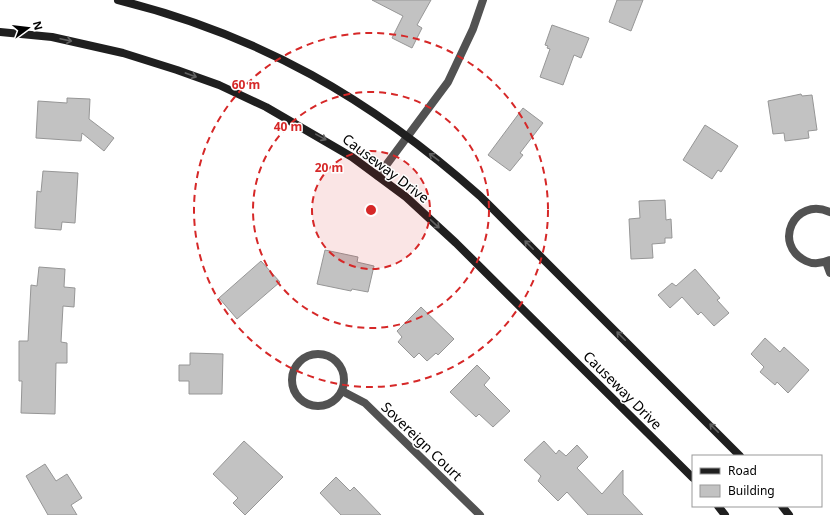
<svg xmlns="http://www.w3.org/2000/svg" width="830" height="515" viewBox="0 0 830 515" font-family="'Noto Sans',sans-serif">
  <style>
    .building { fill: #c2c2c2; stroke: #969696 }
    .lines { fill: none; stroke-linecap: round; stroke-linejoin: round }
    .street { stroke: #525252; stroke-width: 8 }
    .secondary { stroke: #1f1f1f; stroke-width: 8 }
    .oneway { stroke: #626262 }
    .ring { fill: none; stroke: #d62828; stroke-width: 2; stroke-dasharray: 7 5 }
    .labels { text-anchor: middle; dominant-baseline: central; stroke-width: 3; stroke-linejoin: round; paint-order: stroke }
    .street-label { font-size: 14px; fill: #000; stroke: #fff }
    .centre { fill: #d62828; stroke: #fff; stroke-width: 2 }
    .ring-label { font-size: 12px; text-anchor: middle; font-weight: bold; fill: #d62828; stroke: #fff; stroke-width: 3; stroke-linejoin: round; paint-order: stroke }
  </style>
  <rect width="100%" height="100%" fill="#fff"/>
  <g class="building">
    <path d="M 372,0 L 431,0 L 417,25 L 422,28 L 412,48 L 392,38 L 403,16 Z"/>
    <path d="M 617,0 L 643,0 L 631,31 L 609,22 Z"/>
    <path d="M 552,25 L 589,38 L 581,58 L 574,55 L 563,85 L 540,77 L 550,49 L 547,48 L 548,46 L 545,45 Z"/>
    <path d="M 801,94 L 802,96 L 812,95 L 817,130 L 808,131 L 809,138 L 785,141 L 784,133 L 773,134 L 768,101 Z"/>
    <path d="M 67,98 L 90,99 L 89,119 L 114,138 L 104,151 L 82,133 L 81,141 L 36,138 L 38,101 L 67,103 Z"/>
    <path d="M 523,108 L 543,123 L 520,153 L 523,155 L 510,171 L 488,155 Z"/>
    <path d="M 705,125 L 738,146 L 721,172 L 718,170 L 712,179 L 683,160 Z"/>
    <path d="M 43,171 L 78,173 L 75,223 L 62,222 L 61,230 L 35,228 L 37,191 L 41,192 Z"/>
    <path d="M 665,200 L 666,220 L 671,219 L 672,238 L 665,238 L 665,243 L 652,244 L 653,258 L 631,259 L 629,219 L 640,218 L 639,201 Z"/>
    <path d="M 325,250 L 358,257 L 357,262 L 374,266 L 368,292 L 352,289 L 351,291 L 317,284 Z"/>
    <path d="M 261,261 L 280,282 L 237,319 L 219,298 Z"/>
    <path d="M 39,267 L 65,269 L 64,287 L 75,288 L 74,307 L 63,306 L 61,342 L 67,343 L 67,363 L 56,363 L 55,414 L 21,413 L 22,381 L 19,381 L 19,341 L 28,341 L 31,285 L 37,286 Z"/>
    <path d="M 695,269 L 720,298 L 717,300 L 729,313 L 714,326 L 701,312 L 698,315 L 682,297 L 670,308 L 658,295 L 672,283 L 676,286 Z"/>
    <path d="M 421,307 L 454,339 L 438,355 L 436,353 L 427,361 L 419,353 L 414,358 L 398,342 L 402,337 L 397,331 Z"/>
    <path d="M 765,338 L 780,352 L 784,347 L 809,370 L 788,393 L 777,382 L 775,385 L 760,372 L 764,367 L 751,354 Z"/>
    <path d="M 190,353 L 223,354 L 222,394 L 189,394 L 189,381 L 179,381 L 179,365 L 190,365 Z"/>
    <path d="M 477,365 L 490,378 L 484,385 L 510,411 L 493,427 L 479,414 L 476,417 L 450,392 Z"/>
    <path d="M 244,441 L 283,477 L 245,515 L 233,503 L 238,498 L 213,474 Z"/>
    <path d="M 544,441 L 556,454 L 559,450 L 566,456 L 577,445 L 588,457 L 577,468 L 602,494 L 623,470 L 623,494 L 643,515 L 588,515 L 567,492 L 558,501 L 538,481 L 541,476 L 524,460 Z"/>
    <path d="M 45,464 L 56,481 L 67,474 L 82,498 L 71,505 L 77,515 L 48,515 L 26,476 Z"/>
    <path d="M 336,477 L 350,491 L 354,487 L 381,515 L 341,515 L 320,493 Z"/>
  </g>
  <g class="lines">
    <g class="street">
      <path d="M 378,176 L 448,82 L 473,29 L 483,0"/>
      <path d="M 830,212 C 794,196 772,245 806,261 C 814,265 823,263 830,260"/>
      <path d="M 826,262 L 830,273"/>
      <circle cx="318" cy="380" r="26"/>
      <path d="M 342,391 L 365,403 L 480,515"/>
    </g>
    <g class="secondary">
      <path d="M 118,0 C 260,35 371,99 480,196 L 740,456"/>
      <path d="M 0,32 L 52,37 L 123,53 L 177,70 L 219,85 L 266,107 L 352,157 L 406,197 L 456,243 L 693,478"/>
      <path d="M 718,506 L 725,515"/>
      <path d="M 782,506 L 789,515"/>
    </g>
  </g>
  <defs><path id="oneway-shaft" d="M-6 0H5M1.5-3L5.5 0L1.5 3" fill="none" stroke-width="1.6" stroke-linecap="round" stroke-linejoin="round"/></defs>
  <g class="oneway">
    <use href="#oneway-shaft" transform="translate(66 40) rotate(12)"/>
    <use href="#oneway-shaft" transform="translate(191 75) rotate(20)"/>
    <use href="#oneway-shaft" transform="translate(321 137) rotate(29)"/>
    <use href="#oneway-shaft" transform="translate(434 157) rotate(-143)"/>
    <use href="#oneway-shaft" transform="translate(435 224) rotate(43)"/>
    <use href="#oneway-shaft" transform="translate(529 245) rotate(-135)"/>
    <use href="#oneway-shaft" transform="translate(621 336) rotate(-135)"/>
    <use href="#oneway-shaft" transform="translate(714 428) rotate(-135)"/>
  </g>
  <circle cx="371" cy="210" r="59" fill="#d62828" fill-opacity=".12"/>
  <g class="ring">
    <circle cx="371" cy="210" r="59"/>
    <circle cx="371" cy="210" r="118"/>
    <circle cx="371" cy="210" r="177"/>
  </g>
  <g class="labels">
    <g class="street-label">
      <text transform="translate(386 168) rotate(37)">Causeway Drive</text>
      <text transform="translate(623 390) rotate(45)">Causeway Drive</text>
      <text transform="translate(422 441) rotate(44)">Sovereign Court</text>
    </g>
  </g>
  <circle cx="371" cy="210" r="6" class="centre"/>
  <g class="ring-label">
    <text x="246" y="89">60 m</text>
    <text x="288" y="131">40 m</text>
    <text x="329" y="172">20 m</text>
  </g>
  <rect x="692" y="455" width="130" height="52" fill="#ffffff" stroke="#999999"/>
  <rect x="700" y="468" width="20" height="6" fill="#1f1f1f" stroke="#999999"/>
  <text x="728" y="475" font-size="12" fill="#000000">Road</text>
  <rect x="700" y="485" width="20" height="12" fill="#c2c2c2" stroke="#999999"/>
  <text x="728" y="495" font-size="12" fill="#000000">Building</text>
  <g transform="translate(28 28) rotate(75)" stroke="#ffffff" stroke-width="3" paint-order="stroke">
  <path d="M0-3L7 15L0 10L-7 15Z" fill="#000000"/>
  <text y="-6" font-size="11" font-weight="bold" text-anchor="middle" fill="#000000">N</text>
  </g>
</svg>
